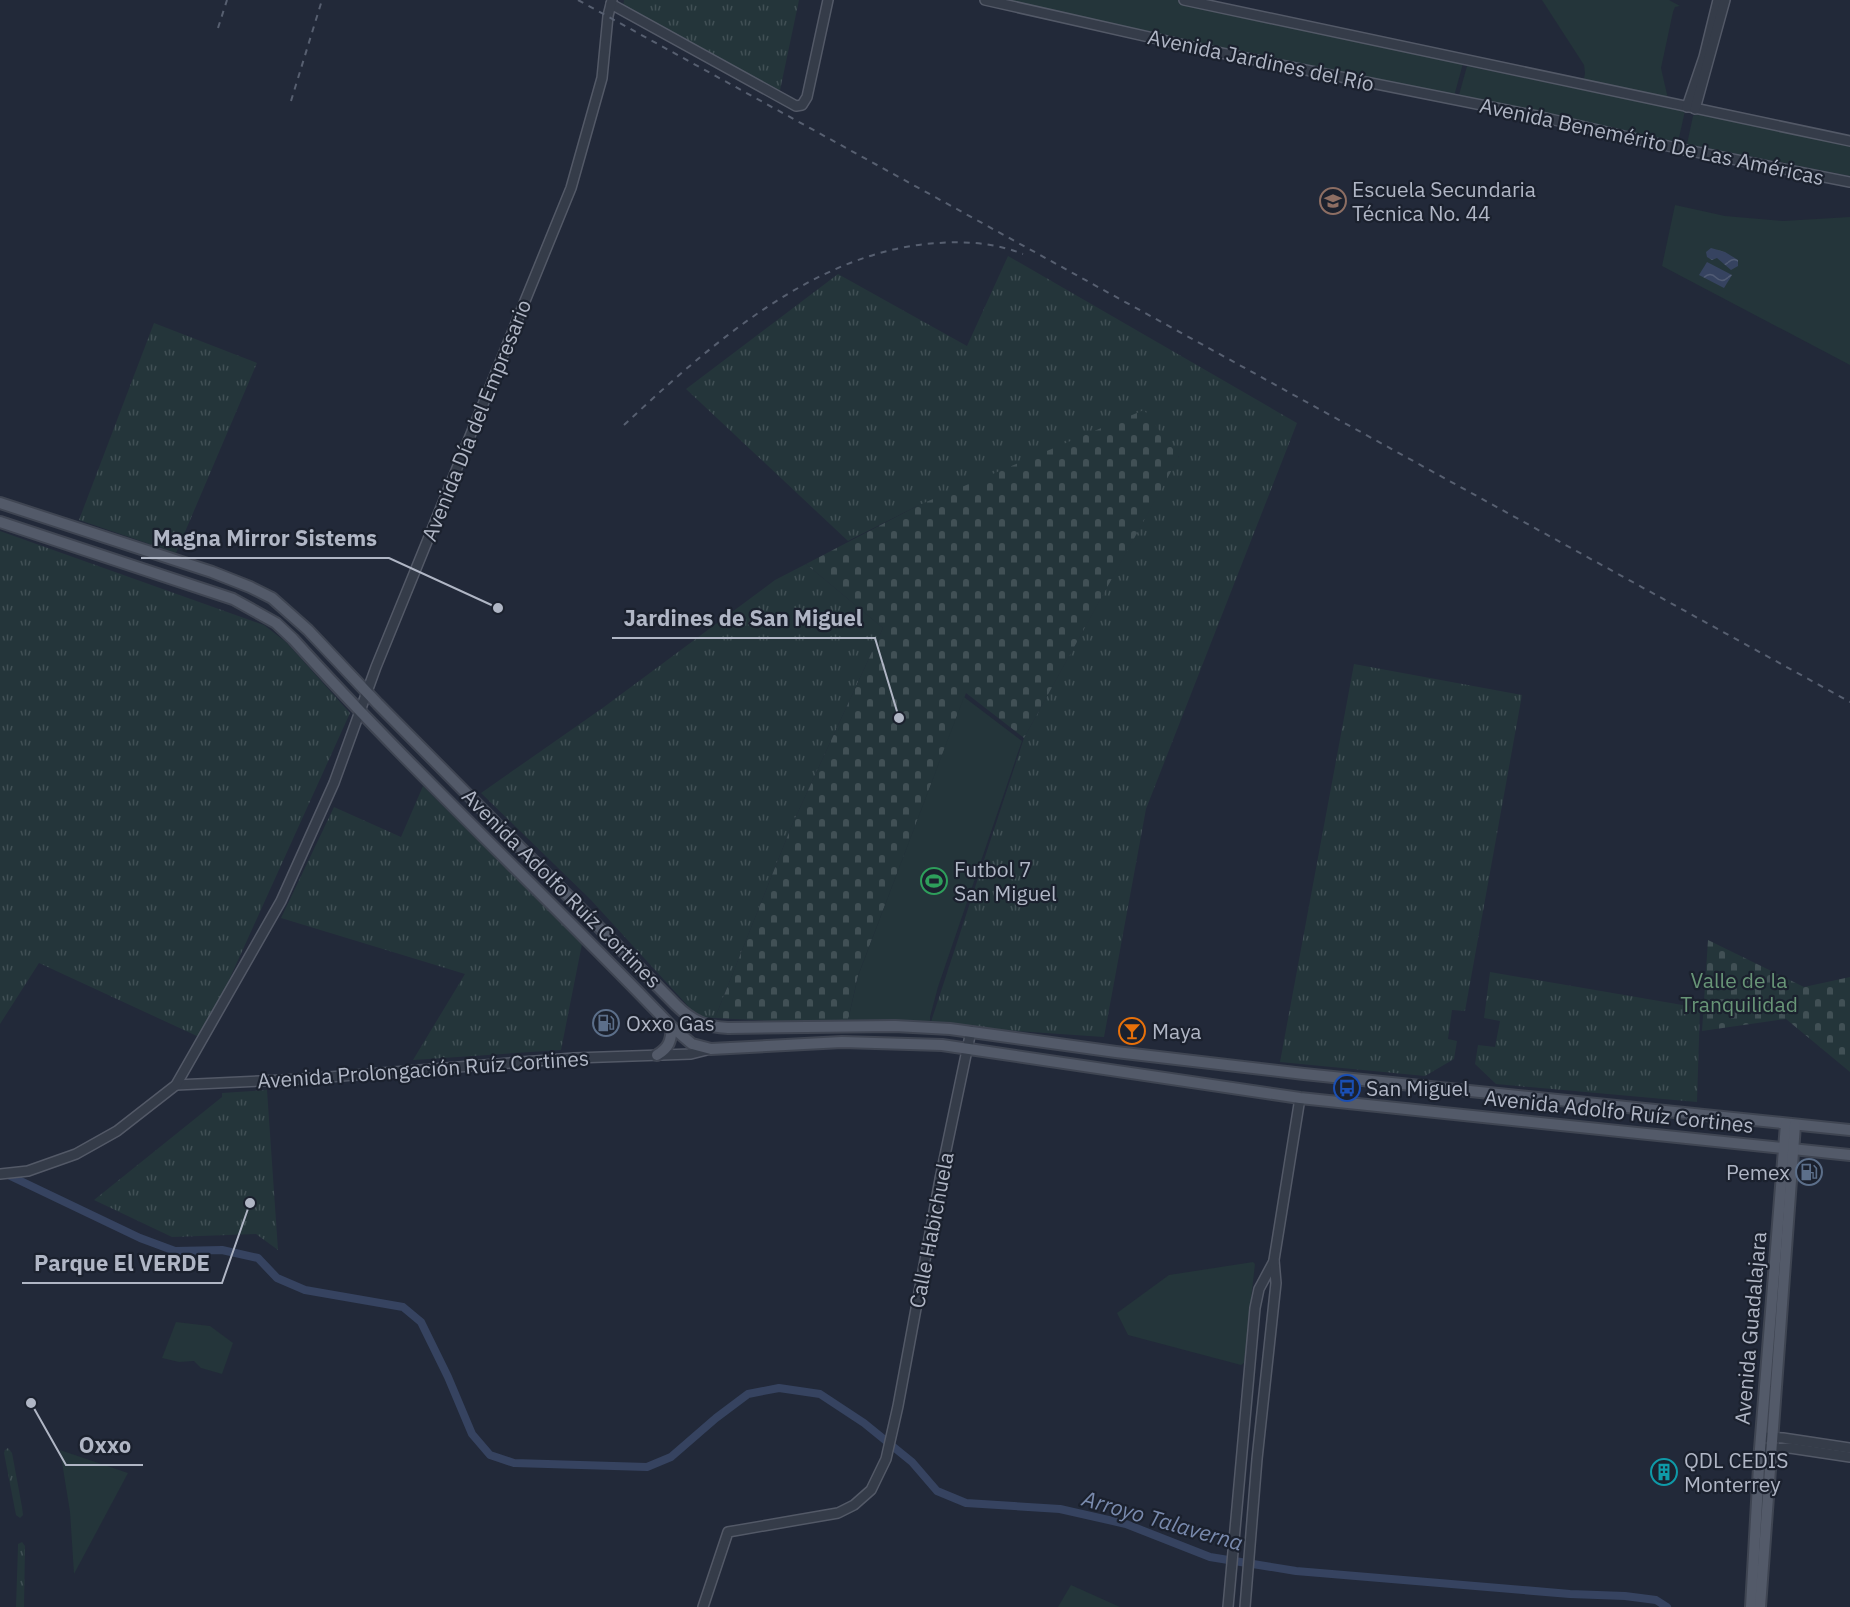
<svg xmlns="http://www.w3.org/2000/svg" width="1850" height="1607" viewBox="0 0 1850 1607" font-family="'IBM Plex Sans',sans-serif">
  <style>
    .grass { fill: url(#grass-tufts) }
    .cemetery { fill: url(#cemetery-stones) }
    .green { fill: #24353a }
    .water { fill: url(#water-waves) }
    .lines { fill: none; stroke-linecap: round; stroke-linejoin: round }
    .canal { stroke: #364360; stroke-width: 8 }
    .minor-casing { stroke: #535967; stroke-width: 12 }
    .major-casing { stroke: #3f4552; stroke-width: 14 }
    .minor { stroke: #353c49; stroke-width: 9 }
    .major { stroke: #535a69; stroke-width: 10 }
    .rail { stroke: #575f70; stroke-width: 2; stroke-dasharray: 6 6; stroke-linecap: butt }
    .labels { text-anchor: middle; dominant-baseline: central; stroke-width: 4.5; stroke-linejoin: round; paint-order: stroke }
    .street-label { font-size: 21px; fill: #b0b6c5; stroke: #1b212e }
    .poi-label { font-size: 21px; fill: #b0b6c5; stroke: #1b212e; text-anchor: start }
    .park-label { font-size: 21px; fill: #689577; stroke: #1b212e }
    .water-label { font-size: 22px; font-style: italic; fill: #798aad; stroke: #1b212e }
    .leader { fill: none; stroke: #b0b6c5; stroke-width: 2 }
    .callout-dot { fill: #b0b6c5; stroke: #1b212e; stroke-width: 2 }
    .callout-label { font-size: 22px; text-anchor: middle; font-weight: bold; fill: #b0b6c5; stroke: #1b212e; stroke-width: 4.5; stroke-linejoin: round; paint-order: stroke }
  </style>
  <defs>
    <pattern id="grass-tufts" width="24" height="20" patternUnits="userSpaceOnUse" patternTransform="scale(1.5)"><rect width="24" height="20" fill="#24353a"/><path d="M3 7l-1-3M5 7V3M7 7l1-3M15 17l-1-3M17 17v-4M19 17l1-3" fill="none" stroke="#415055"/></pattern>
    <pattern id="cemetery-stones" width="16" height="16" patternUnits="userSpaceOnUse" patternTransform="scale(1.5)"><rect width="16" height="16" fill="#24353a"/><path d="M2 7V4a2 2 0 0 1 4 0v3zM10 15v-3a2 2 0 0 1 4 0v3z" fill="#415055"/></pattern>
    <pattern id="water-waves" width="16" height="10" patternUnits="userSpaceOnUse" patternTransform="scale(1.5)"><rect width="16" height="10" fill="#364360"/><path d="M0 5q4-4 8 0t8 0" fill="none" stroke="#515c75"/></pattern>
  </defs>
  <rect width="100%" height="100%" fill="#222939"/>
  <g class="grass">
    <path d="M 624,0 L 799,0 L 779,95 L 623,6 Z"/>
    <path d="M 1008,256 L 1297,423 L 1146,809 L 1104,1037 L 930,1025 L 1024,738 L 1179,456 L 919,505 L 848,541 L 686,389 L 838,274 L 967,346 Z"/>
    <path d="M 154,323 L 257,363 L 176,553 L 79,520 Z"/>
    <path d="M 0,531 L 264,625 L 286,642 L 350,713 L 220,1000 L 199,1037 L 39,963 L 0,1024 Z"/>
    <path d="M 806,564 L 883,628 L 792,825 L 715,1018 L 698,1017 L 591,900 L 481,793 L 604,707 L 775,580 Z"/>
    <path d="M 1354,664 L 1522,695 L 1465,1011 L 1452,1010 L 1448,1039 L 1457,1041 L 1454,1059 L 1425,1076 L 1280,1062 Z"/>
    <path d="M 423,786 L 582,944 L 561,1050 L 413,1060 L 465,974 L 281,918 L 334,807 L 401,837 Z"/>
    <path d="M 1490,972 L 1700,1008 L 1697,1102 L 1496,1084 L 1475,1064 L 1478,1045 L 1495,1047 L 1500,1021 L 1484,1018 Z"/>
    <path d="M 267,1090 L 278,1250 L 256,1234 L 172,1237 L 94,1200 L 222,1097 L 222,1093 Z"/>
    <path d="M 8,1448 L 12,1453 L 22,1507 L 23,1515 L 20,1518 L 16,1515 L 4,1453 L 5,1450 Z"/>
    <path d="M 22,1542 L 25,1546 L 24,1607 L 16,1607 L 18,1547 L 18,1544 Z"/>
  </g>
  <g class="cemetery">
    <path d="M 1144,410 L 1179,457 L 1024,738 L 966,693 L 858,976 L 847,1025 L 715,1018 L 792,825 L 883,628 L 806,564 L 919,505 Z"/>
    <path d="M 1708,940 L 1804,987 L 1850,977 L 1850,1072 L 1786,1019 L 1702,1031 Z"/>
  </g>
  <g class="green">
    <path d="M 985,0 L 1184,0 L 1464,60 L 1453,100 Z"/>
    <path d="M 1542,0 L 1669,0 L 1680,6 L 1675,7 L 1673,12 L 1661,68 L 1669,103 L 1583,85 L 1585,73 L 1584,65 Z"/>
    <path d="M 1467,66 L 1685,111 L 1678,142 L 1459,95 Z"/>
    <path d="M 1698,114 L 1850,144 L 1850,176 L 1687,144 L 1693,116 Z"/>
    <path d="M 1675,205 L 1725,216 L 1783,221 L 1850,217 L 1850,365 L 1662,266 Z"/>
    <path d="M 964,697 L 1022,741 L 938,987 L 930,1017 L 930,1025 L 847,1025 L 858,976 Z"/>
    <path d="M 1253,1262 L 1255,1264 L 1244,1363 L 1241,1365 L 1128,1335 L 1117,1313 L 1169,1275 Z"/>
    <path d="M 176,1322 L 210,1326 L 233,1343 L 222,1374 L 201,1368 L 194,1361 L 179,1362 L 162,1358 Z"/>
    <path d="M 60,1450 L 128,1473 L 74,1574 L 70,1512 Z"/>
    <path d="M 1071,1585 L 1120,1607 L 1058,1607 Z"/>
  </g>
  <g class="water">
    <path d="M 1711,248 L 1725,252 L 1738,260 L 1738,266 L 1731,270 L 1717,258 L 1712,260 L 1707,257 L 1706,252 Z"/>
    <path d="M 1707,262 L 1732,275 L 1724,288 L 1699,275 Z"/>
  </g>
  <g class="lines">
    <path class="canal" d="M 4,1173 L 140,1238 L 175,1251 L 222,1250 L 258,1258 L 277,1278 L 305,1290 L 403,1307 L 421,1322 L 448,1377 L 472,1434 L 490,1455 L 514,1463 L 647,1467 L 671,1457 L 716,1418 L 748,1394 L 779,1388 L 820,1394 L 864,1423 L 912,1462 L 937,1491 L 966,1503 L 1060,1509 L 1126,1524 L 1210,1557 L 1296,1571 L 1570,1594 L 1625,1596 L 1656,1600 L 1667,1607"/>
    <defs>
      <g id="minor">
        <path d="M 985,0 L 1211,51 L 1537,116 L 1681,149 L 1850,182"/>
        <path d="M 1184,0 L 1850,141"/>
        <path d="M 611,4 L 796,106 L 802,105 L 807,97 L 828,0"/>
        <path d="M 1687,107 L 1704,57 L 1718,0"/>
        <path d="M 1695,109 L 1725,0"/>
        <path d="M 176,1085 L 303,1079 L 574,1058 L 691,1054 L 711,1049"/>
        <path d="M 0,1174 L 28,1171 L 76,1154 L 117,1131 L 176,1085 L 281,901 L 334,783 L 376,667 L 571,188 L 602,78 L 608,16 L 612,0"/>
        <path d="M 1761,1437 L 1783,1438 L 1850,1448"/>
        <path d="M 1760,1449 L 1790,1448 L 1850,1457"/>
        <path d="M 703,1607 L 728,1532 L 838,1513 L 854,1505 L 871,1490 L 886,1459 L 898,1406 L 940,1179 L 971,1031"/>
        <path d="M 1228,1607 L 1255,1308 L 1259,1289 L 1274,1261"/>
        <path d="M 1245,1607 L 1257,1459 L 1276,1283 L 1274,1260 L 1300,1098"/>
      </g>
      <g id="major">
        <path d="M 0,503 L 212,572 L 250,587 L 272,598 L 308,630 L 378,704 L 676,1005 C 692,1021 706,1027 728,1028 L 895,1026 L 950,1029 L 1116,1052 L 1304,1074 L 1850,1130"/>
        <path d="M 0,522 L 233,599 L 276,623 L 293,639 C 414,773 547,896 672,1027 L 692,1044 L 711,1049 L 842,1042 L 942,1045 L 1300,1098 L 1850,1155"/>
        <path d="M 657,1055 C 669,1048 671,1041 672,1027"/>
        <path d="M 1751,1607 L 1760,1449 L 1786,1124"/>
        <path d="M 1760,1607 L 1795,1125"/>
      </g>
    </defs>
    <use href="#minor" class="minor-casing"/>
    <use href="#major" class="major-casing"/>
    <use href="#minor" class="minor"/>
    <use href="#major" class="major"/>
    <g class="rail">
      <path d="M 578,0 L 1850,702"/>
      <path d="M 218,28 L 227,0"/>
      <path d="M 291,101 L 322,0"/>
      <path d="M 624,425 C 709,346 816,250 938,243 C 967,241 995,243 1023,254"/>
    </g>
  </g>
  <defs>
    <symbol id="school-ring" viewBox="-11 -11 22 22"><circle r="9.5" fill="#1b212e" stroke="#8d6e63" stroke-width="1.5"/><path d="M0-5L7-2L0 1L-7-2ZM-4 1L0 2.5L4 1V4Q0 6-4 4Z" fill="#8d6e63"/></symbol>
    <symbol id="stadium-ring" viewBox="-11 -11 22 22"><circle r="9.5" fill="#1b212e" stroke="#2e9e5b" stroke-width="1.5"/><path d="M0-5a6.5 5 0 1 0 0 10a6.5 5 0 1 0 0-10ZM-3.5-1.8h7v3.6h-7Z" fill="#2e9e5b"/></symbol>
    <symbol id="fuel-ring" viewBox="-11 -11 22 22"><circle r="9.5" fill="#1b212e" stroke="#5c6f8a" stroke-width="1.5"/><path d="M-5.5-6h7V0h2V4h1.3V-2.5L3-4.5l.8-.8L6-3V5H2.5V1h-1V6h-7ZM-4.2-4.7v3.2H.2V-4.7Z" fill="#5c6f8a"/></symbol>
    <symbol id="bar-ring" viewBox="-11 -11 22 22"><circle r="9.5" fill="#1b212e" stroke="#e8710a" stroke-width="1.5"/><path d="M-6-5H6L.8 .8V4.5H3.5V6h-7V4.5H-.8V.8Z" fill="#e8710a"/></symbol>
    <symbol id="bus-ring" viewBox="-11 -11 22 22"><circle r="9.5" fill="#1b212e" stroke="#1a4fb4" stroke-width="1.5"/><path d="M-5-6H5V4H4V6H2V4H-2V6H-4V4H-5ZM-3.5-4V0h7V-4ZM-3.5 1.2v1.5H-2V1.2ZM2 1.2v1.5H3.5V1.2Z" fill="#1a4fb4"/></symbol>
    <symbol id="building-ring" viewBox="-11 -11 22 22"><circle r="9.5" fill="#1b212e" stroke="#0f9aa8" stroke-width="1.5"/><path d="M-4-6H4V6H1V3H-1V6H-4ZM-2.5-4.3h1.7v1.8h-1.7ZM.8-4.3h1.7v1.8H.8ZM-2.5-1h1.7V.8h-1.7ZM.8-1h1.7V.8H.8Z" fill="#0f9aa8"/></symbol>
  </defs>
  <g fill-rule="evenodd">
    <use href="#school-ring" x="1318" y="186" width="30" height="30"/>
    <use href="#stadium-ring" x="919" y="866" width="30" height="30"/>
    <use href="#fuel-ring" x="591" y="1008" width="30" height="30"/>
    <use href="#bar-ring" x="1117" y="1016" width="30" height="30"/>
    <use href="#bus-ring" x="1332" y="1073" width="30" height="30"/>
    <use href="#fuel-ring" x="1794" y="1157" width="30" height="30"/>
    <use href="#building-ring" x="1649" y="1457" width="30" height="30"/>
  </g>
  <g class="labels">
    <g class="street-label">
      <text transform="translate(1261 60) rotate(12)">Avenida Jardines del Río</text>
      <text transform="translate(1652 141) rotate(12)">Avenida Benemérito De Las Américas</text>
      <text transform="translate(476 420) rotate(-68)">Avenida Día del Empresario</text>
      <text transform="translate(562 888) rotate(45)">Avenida Adolfo Ruíz Cortines</text>
      <text transform="translate(423 1069) rotate(-4)">Avenida Prolongación Ruíz Cortines</text>
      <text transform="translate(1619 1111) rotate(6)">Avenida Adolfo Ruíz Cortines</text>
      <text transform="translate(931 1230) rotate(-79)">Calle Habichuela</text>
      <text transform="translate(1750 1328) rotate(-85)">Avenida Guadalajara</text>
    </g>
    <g class="poi-label">
      <text x="1352" y="189">Escuela Secundaria<tspan x="1352" dy="24">Técnica No. 44</tspan></text>
      <text x="954" y="869">Futbol 7<tspan x="954" dy="24">San Miguel</tspan></text>
      <text x="626" y="1023">Oxxo Gas</text>
      <text x="1152" y="1031">Maya</text>
      <text x="1366" y="1088">San Miguel</text>
      <text x="1790" y="1172" text-anchor="end">Pemex</text>
      <text x="1684" y="1460">QDL CEDIS<tspan x="1684" dy="24">Monterrey</tspan></text>
    </g>
    <g class="park-label">
      <text x="1739" y="980">Valle de la<tspan x="1739" dy="24">Tranquilidad</tspan></text>
    </g>
    <g class="water-label">
      <text transform="translate(1163 1520) rotate(16)">Arroyo Talaverna</text>
    </g>
  </g>
  <path class="leader" d="M498 608L389 558H141M899 718L875 638H612M250 1203L222 1283H22M31 1403L66 1465H143"/>
  <g class="callout-dot">
    <circle cx="498" cy="608" r="6"/>
    <circle cx="899" cy="718" r="6"/>
    <circle cx="250" cy="1203" r="6"/>
    <circle cx="31" cy="1403" r="6"/>
  </g>
  <g class="callout-label">
    <text x="265" y="546">Magna Mirror Sistems</text>
    <text x="743" y="626">Jardines de San Miguel</text>
    <text x="122" y="1271">Parque El VERDE</text>
    <text x="105" y="1453">Oxxo</text>
  </g>
</svg>
